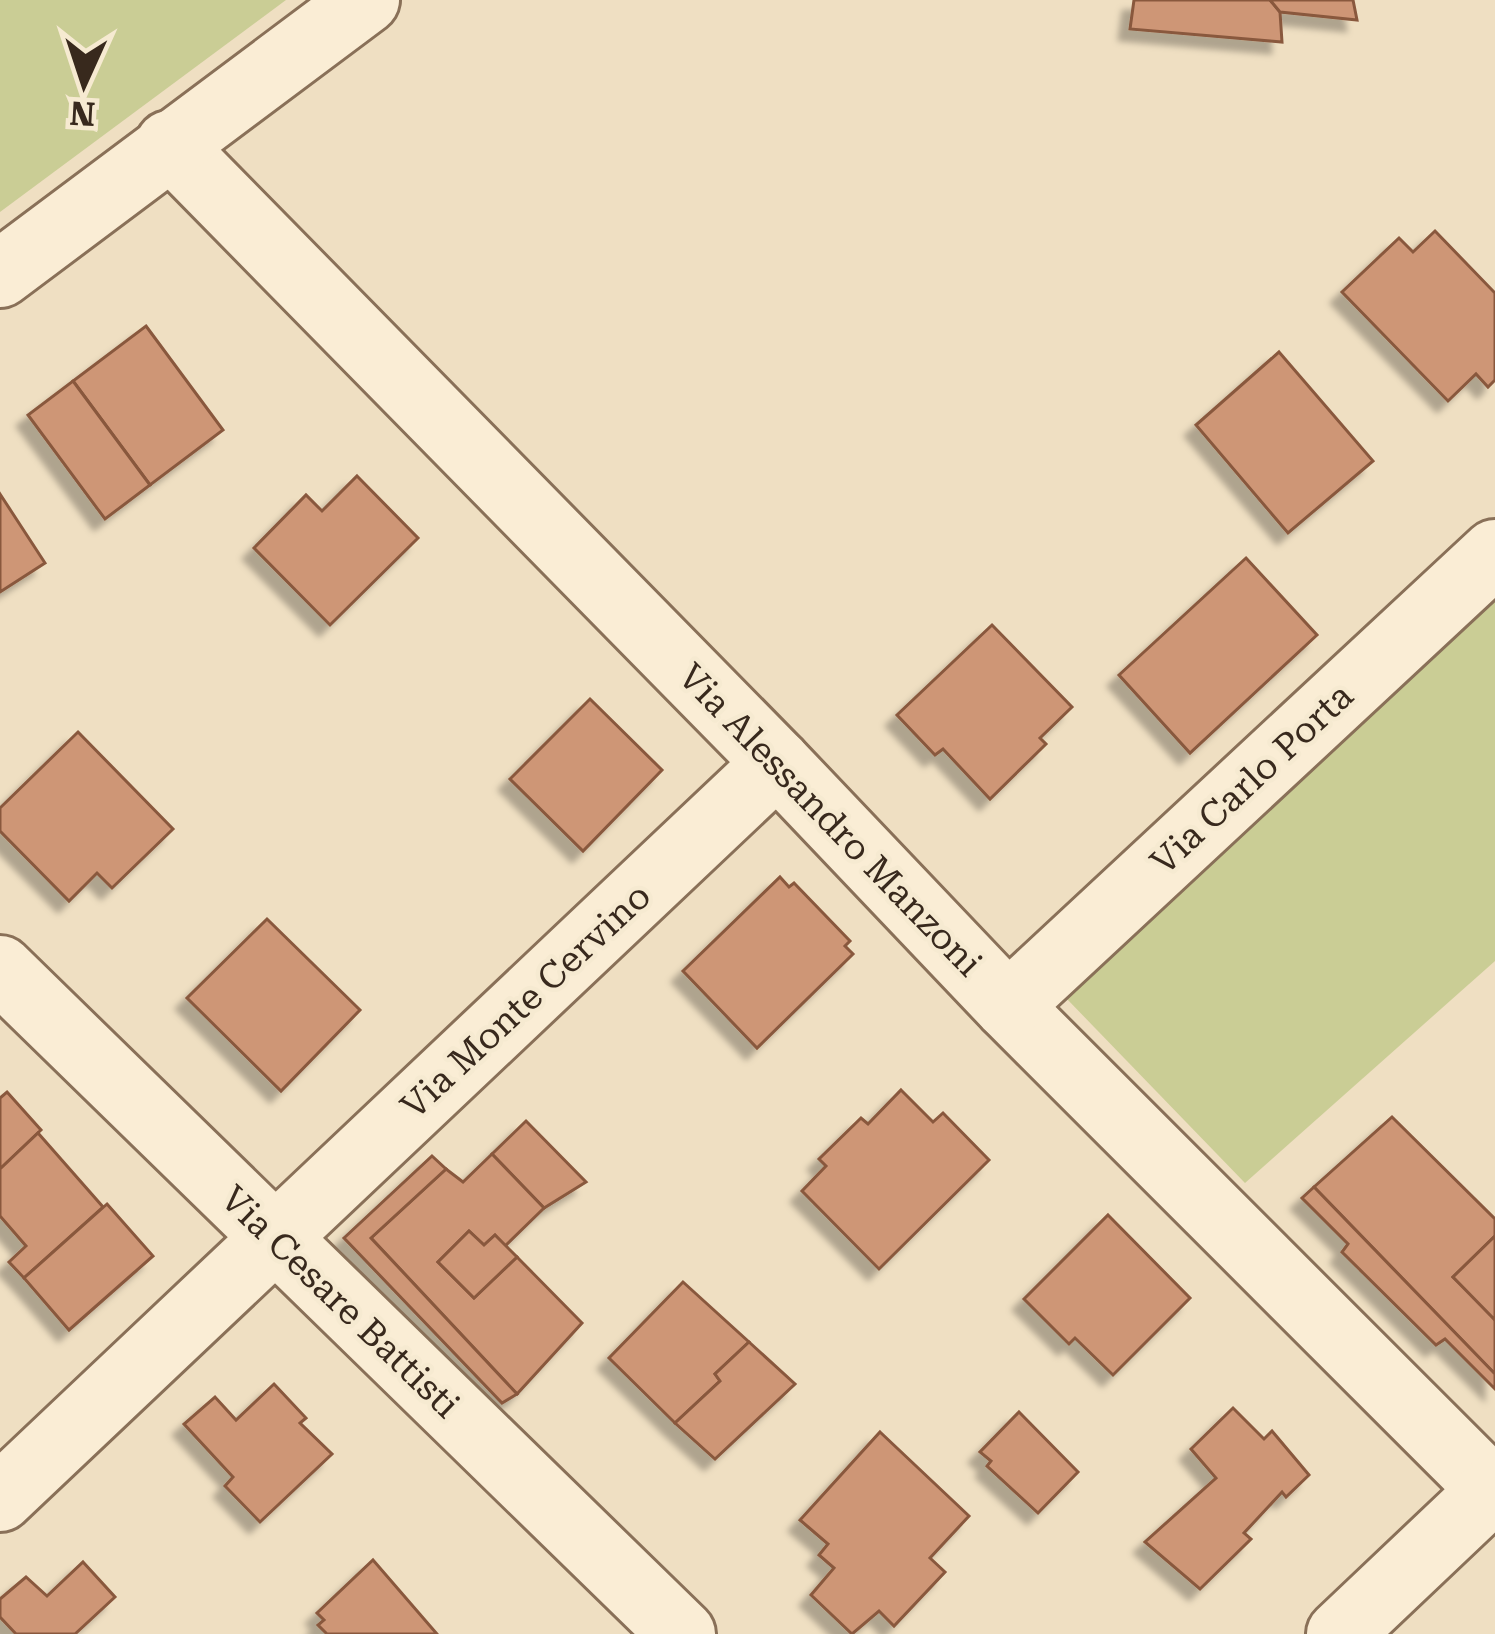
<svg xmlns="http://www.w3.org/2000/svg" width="1495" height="1634" viewBox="0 0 1495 1634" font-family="'Roboto Serif',serif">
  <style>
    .green { fill: #cacd95 }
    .building { fill: #ce9676; stroke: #89583e; stroke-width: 3; filter: url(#shadow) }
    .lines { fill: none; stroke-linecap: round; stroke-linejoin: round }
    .street-casing { stroke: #897058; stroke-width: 72 }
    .street { stroke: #faedd5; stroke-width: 66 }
    .labels { text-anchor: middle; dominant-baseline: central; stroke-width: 9; stroke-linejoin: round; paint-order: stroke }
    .street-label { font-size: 36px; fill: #38291d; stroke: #f6ead1 }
  </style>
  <defs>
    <filter id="shadow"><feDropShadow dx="-11" dy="11" stdDeviation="3" flood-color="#0004"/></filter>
  </defs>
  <rect width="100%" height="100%" fill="#efdfc2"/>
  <g class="green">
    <path d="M 0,0 L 286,0 L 0,212 Z"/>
    <path d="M 1495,592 L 1495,961 L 1245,1183 L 1066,998 Z"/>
  </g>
  <g class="building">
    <path d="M 1134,0 L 1270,0 L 1280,12 L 1282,42 L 1130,29 Z"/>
    <path d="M 1270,0 L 1353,0 L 1357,20 L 1280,12 Z"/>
    <path d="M 1435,231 L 1495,293 L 1495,380 L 1488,387 L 1476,374 L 1448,401 L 1342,292 L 1399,238 L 1413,252 Z"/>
    <path d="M 146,326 L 223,430 L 150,485 L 73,381 Z"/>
    <path d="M 1279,352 L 1373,461 L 1288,533 L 1196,425 Z"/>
    <path d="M 73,381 L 150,485 L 105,519 L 28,415 Z"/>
    <path d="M 357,476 L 418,538 L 330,625 L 254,548 L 306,495 L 322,511 Z"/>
    <path d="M 0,494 L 45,563 L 0,592 Z"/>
    <path d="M 1246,558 L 1317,635 L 1190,753 L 1119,675 Z"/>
    <path d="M 992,625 L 1072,707 L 1040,738 L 1046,744 L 990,799 L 943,749 L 935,755 L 897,715 Z"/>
    <path d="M 590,699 L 662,770 L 583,851 L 510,779 Z"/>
    <path d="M 78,732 L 173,829 L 112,888 L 97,873 L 69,901 L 0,831 L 0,808 Z"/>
    <path d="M 780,877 L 789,887 L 794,883 L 850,941 L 845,946 L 853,954 L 757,1048 L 683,971 Z"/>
    <path d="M 267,919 L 360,1010 L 281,1091 L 187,998 Z"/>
    <path d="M 901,1090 L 933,1122 L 943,1113 L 989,1160 L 879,1269 L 802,1191 L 826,1166 L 819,1159 L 861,1118 L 868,1124 Z"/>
    <path d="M 7,1092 L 41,1130 L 0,1169 L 0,1098 Z"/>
    <path d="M 1392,1117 L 1495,1219 L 1495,1236 L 1453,1277 L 1495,1318 L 1495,1374 L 1314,1187 Z"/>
    <path d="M 526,1121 L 586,1182 L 544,1208 L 492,1154 Z"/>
    <path d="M 38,1133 L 103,1207 L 24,1278 L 9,1262 L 26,1246 L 0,1216 L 0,1169 Z"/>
    <path d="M 492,1154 L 544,1208 L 505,1246 L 495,1235 L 484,1245 L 469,1231 L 438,1262 L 474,1298 L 517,1257 L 582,1323 L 517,1394 L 371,1238 L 446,1169 L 463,1182 Z"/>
    <path d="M 432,1156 L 446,1169 L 371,1238 L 517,1394 L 502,1403 L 344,1238 Z"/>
    <path d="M 1314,1187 L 1495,1374 L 1495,1389 L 1445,1339 L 1436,1345 L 1342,1252 L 1348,1244 L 1302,1198 Z"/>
    <path d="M 107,1204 L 153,1256 L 69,1330 L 24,1278 Z"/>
    <path d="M 1108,1215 L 1190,1298 L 1113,1375 L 1075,1338 L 1069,1344 L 1024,1299 Z"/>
    <path d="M 469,1231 L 484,1245 L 495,1235 L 517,1257 L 474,1298 L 438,1262 Z"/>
    <path d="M 1495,1236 L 1495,1318 L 1494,1319 L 1453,1277 Z"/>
    <path d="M 683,1282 L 749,1342 L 715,1374 L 720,1381 L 675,1423 L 609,1358 Z"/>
    <path d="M 749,1342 L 795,1384 L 715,1459 L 675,1423 L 720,1381 L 715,1374 Z"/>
    <path d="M 274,1384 L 306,1418 L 300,1423 L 332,1454 L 260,1522 L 225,1486 L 233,1477 L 184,1424 L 215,1397 L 236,1420 Z"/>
    <path d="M 1233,1408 L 1264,1439 L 1272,1431 L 1309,1475 L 1286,1497 L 1282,1492 L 1244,1533 L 1251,1539 L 1200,1589 L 1145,1542 L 1216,1478 L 1191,1449 Z"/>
    <path d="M 1019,1412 L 1078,1472 L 1038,1513 L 987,1466 L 991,1461 L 980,1452 Z"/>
    <path d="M 880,1432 L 969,1516 L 930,1558 L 945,1572 L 894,1626 L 879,1611 L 852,1634 L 811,1595 L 834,1568 L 819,1555 L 828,1544 L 800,1520 Z"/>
    <path d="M 373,1560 L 437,1634 L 327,1634 L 318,1625 L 324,1620 L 317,1613 Z"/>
    <path d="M 83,1562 L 115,1597 L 75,1634 L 16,1634 L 0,1617 L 0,1599 L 26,1577 L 47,1596 Z"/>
  </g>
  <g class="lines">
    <defs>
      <g id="street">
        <path d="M 169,144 L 777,763 L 1008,1006 L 1495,1493"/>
        <path d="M 0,274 L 366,0"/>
        <path d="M 0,969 L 682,1634"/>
        <path d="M 1008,1006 L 1495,553"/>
        <path d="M 0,1498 L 777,763"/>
        <path d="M 1340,1634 L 1495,1487"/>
      </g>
    </defs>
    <use href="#street" class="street-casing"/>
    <use href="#street" class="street"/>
  </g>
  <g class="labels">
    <g class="street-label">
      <text transform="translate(1252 779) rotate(-43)">Via Carlo Porta</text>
      <text transform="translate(830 820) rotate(46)">Via Alessandro Manzoni</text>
      <text transform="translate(526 1001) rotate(-43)">Via Monte Cervino</text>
      <text transform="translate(340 1302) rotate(44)">Via Cesare Battisti</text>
    </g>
  </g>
  <g transform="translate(84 84) rotate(183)" stroke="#f6ead1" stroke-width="9" paint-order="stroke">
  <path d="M0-9L21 45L0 30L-21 45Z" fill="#38291d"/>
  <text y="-18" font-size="33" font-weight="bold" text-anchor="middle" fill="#38291d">N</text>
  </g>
</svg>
